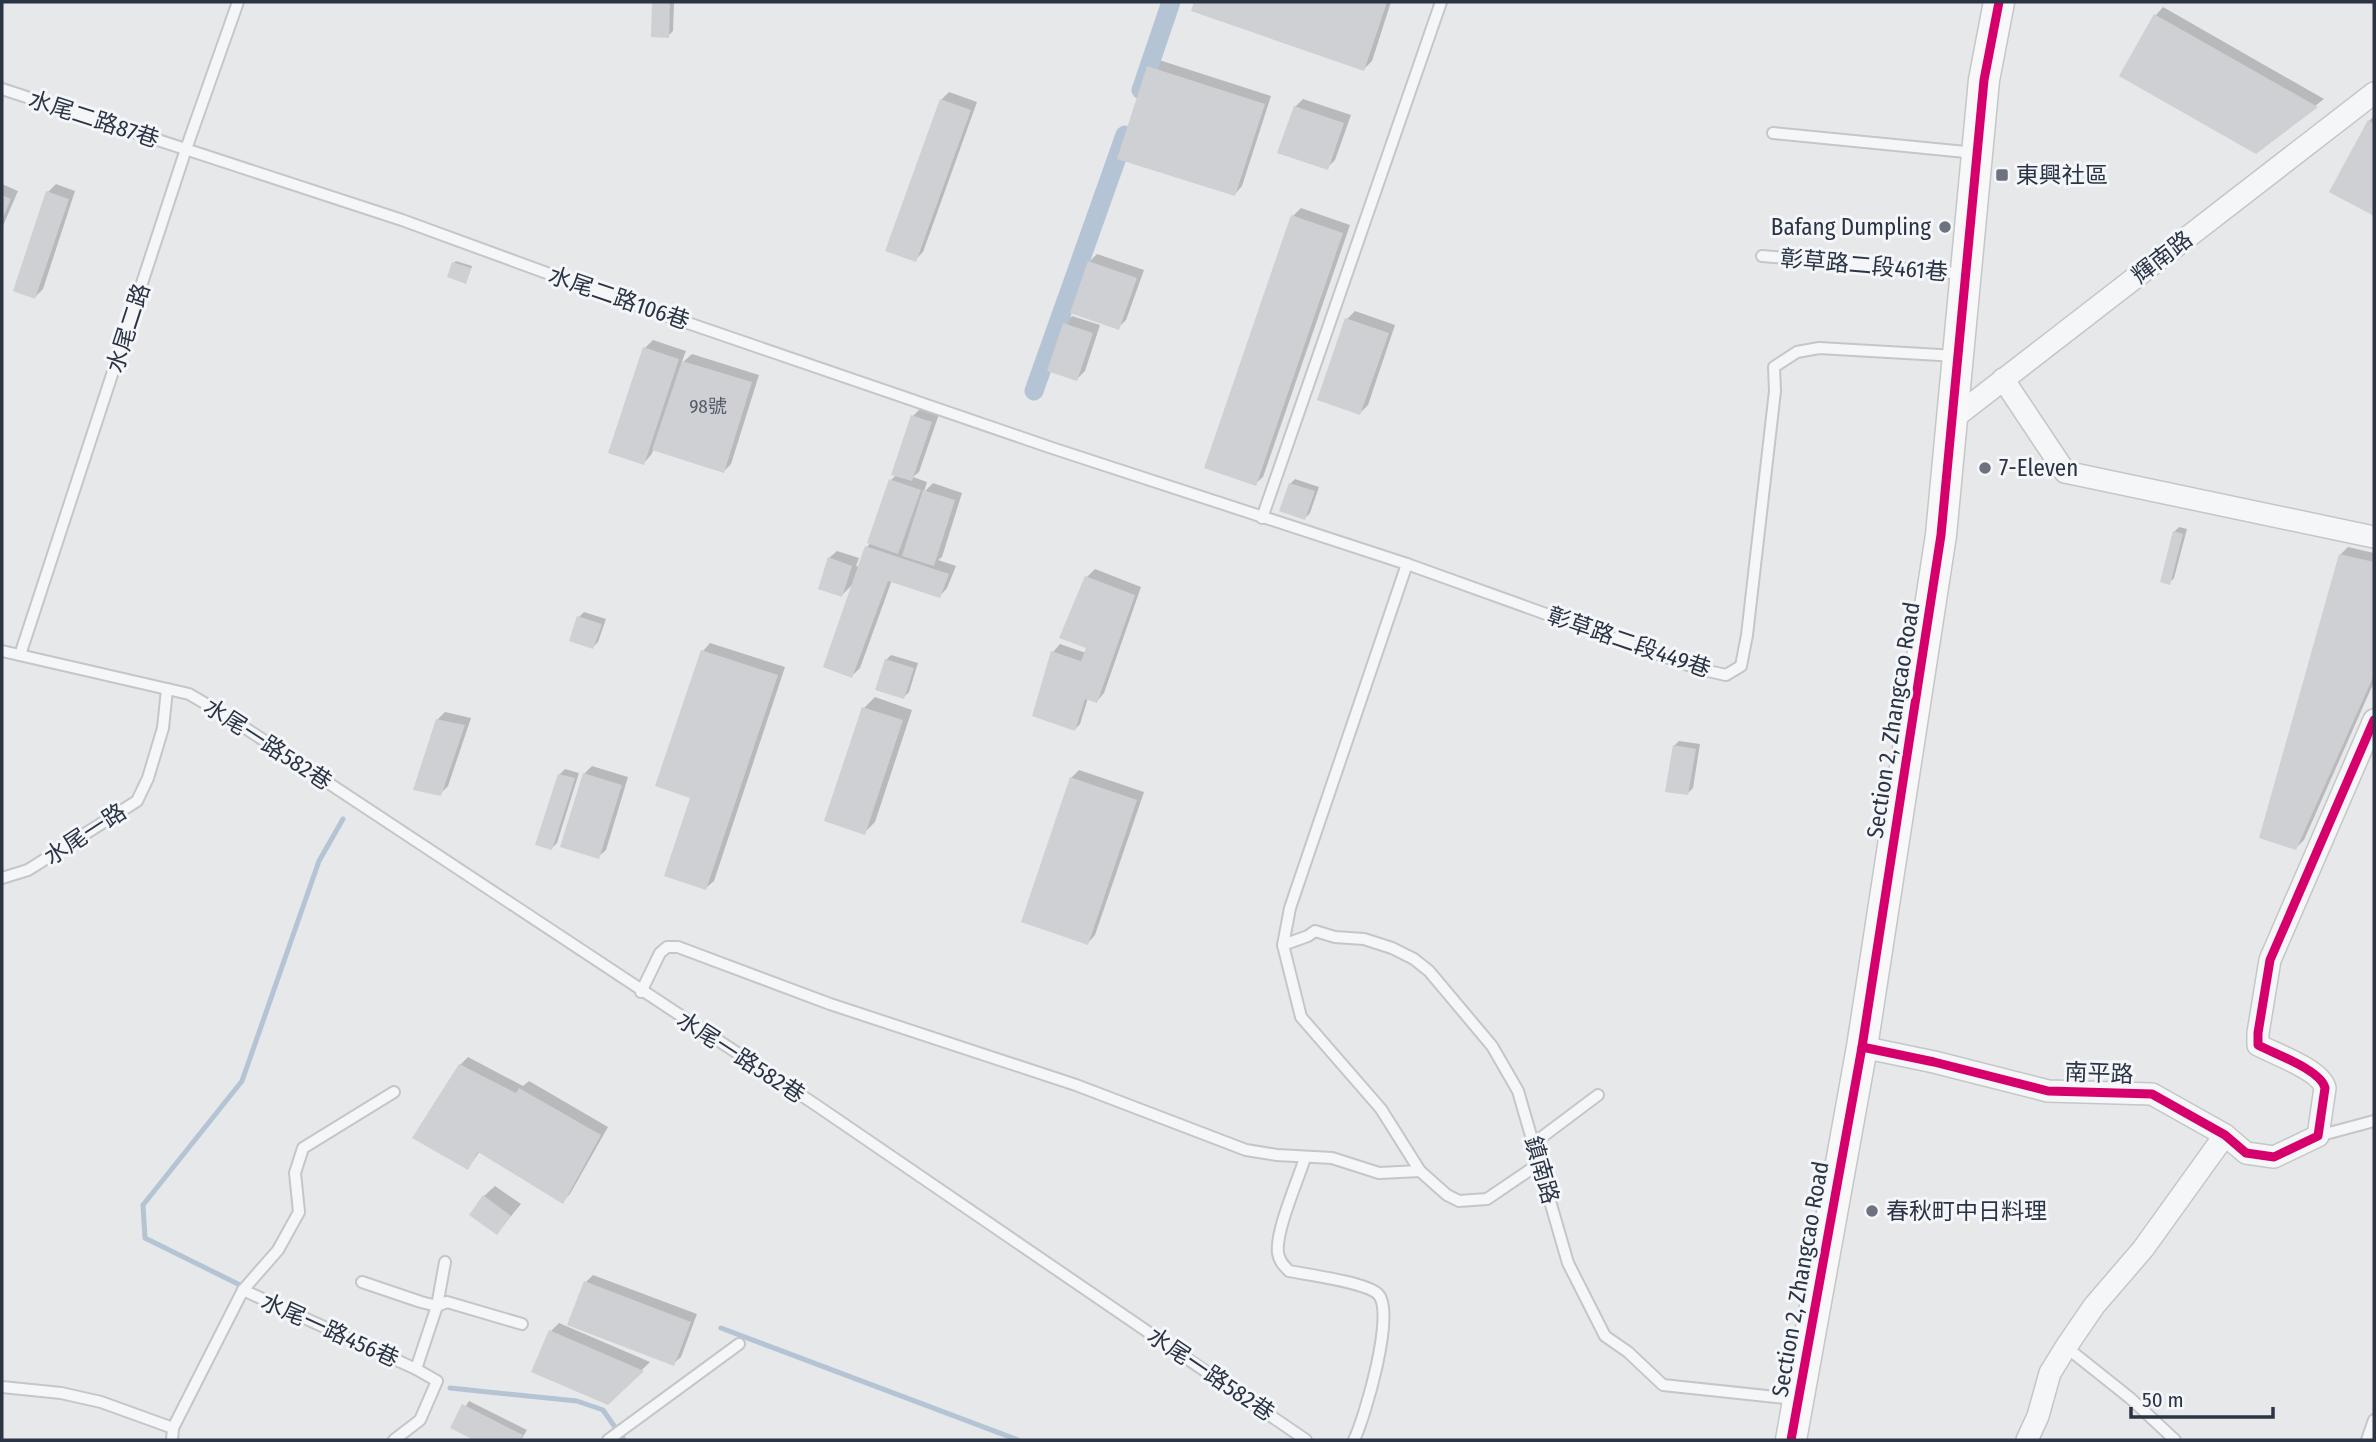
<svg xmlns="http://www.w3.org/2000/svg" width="2376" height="1442" viewBox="0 0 2376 1442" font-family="'Fira Sans Condensed','Noto Sans TC',sans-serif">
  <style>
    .shadow { fill: #0003 }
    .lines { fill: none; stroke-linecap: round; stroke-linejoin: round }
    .stream { stroke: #b4c4d5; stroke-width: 5 }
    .canal { stroke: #b4c4d5; stroke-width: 19 }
    .building { fill: #ced0d3 }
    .lane-casing { stroke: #c4c6c8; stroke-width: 14 }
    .street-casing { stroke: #c4c6c8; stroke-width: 24 }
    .secondary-casing { stroke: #c4c6c8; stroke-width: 33 }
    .lane { stroke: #f5f6f7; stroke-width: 10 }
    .street { stroke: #f5f6f7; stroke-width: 21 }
    .secondary { stroke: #f8f8f8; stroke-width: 30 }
    .cycleway-casing { stroke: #f4f6f9; stroke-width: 13 }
    .cycleway { stroke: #d6006c; stroke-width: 9 }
    .poi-dot { fill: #6c737f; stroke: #f4f6f9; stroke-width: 2.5 }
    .labels { text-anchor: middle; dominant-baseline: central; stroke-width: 6; stroke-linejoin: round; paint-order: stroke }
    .number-label { font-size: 19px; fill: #545c69 }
    .street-label { font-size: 23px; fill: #2b3445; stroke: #f4f6f9 }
    .poi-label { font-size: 23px; fill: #2b3445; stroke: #f4f6f9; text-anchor: start }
  </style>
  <rect width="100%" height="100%" fill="#e6e8ea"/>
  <g class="shadow">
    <path d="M 654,2 L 674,2 L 673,31 L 668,36 L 653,35 Z"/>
    <path d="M 1195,2 L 1391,2 L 1372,61 L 1364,69 L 1193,10 Z"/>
    <path d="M 2163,7 L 2324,99 L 2256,152 L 2121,75 L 2156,15 Z"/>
    <path d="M 1156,59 L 1271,96 L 1242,186 L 1235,194 L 1148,67 Z"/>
    <path d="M 949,92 L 977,102 L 923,252 L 915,260 L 941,100 Z"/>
    <path d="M 1303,99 L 1351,115 L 1335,160 L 1327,168 L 1295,107 Z"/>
    <path d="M 2374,116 L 2374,214 L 2331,191 L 2369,121 Z"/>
    <path d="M 2,184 L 18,191 L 2,228 Z"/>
    <path d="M 56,184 L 75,191 L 43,289 L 35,297 L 48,192 Z"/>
    <path d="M 1301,208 L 1350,225 L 1263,477 L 1255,484 L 1293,216 Z"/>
    <path d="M 1097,254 L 1144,270 L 1126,320 L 1118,328 L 1089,262 Z"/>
    <path d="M 456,261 L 472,266 L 467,280 L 454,263 Z"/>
    <path d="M 1355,311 L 1395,325 L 1368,405 L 1360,413 L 1319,399 L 1347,319 Z"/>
    <path d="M 1072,316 L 1100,325 L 1085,371 L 1077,379 L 1064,324 Z"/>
    <path d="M 653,340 L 686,351 L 681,364 L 692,354 L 759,375 L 731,464 L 724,471 L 654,449 L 651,455 L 644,463 L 645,348 Z"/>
    <path d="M 921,408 L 939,414 L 919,472 L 913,477 L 927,482 L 924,492 L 933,483 L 962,493 L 942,557 L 938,560 L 956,566 L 947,588 L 940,596 L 892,580 L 860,668 L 852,676 L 855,582 L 842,595 L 829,558 L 837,551 L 859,558 L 856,566 L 860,567 L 867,547 L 871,542 L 891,480 L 896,475 L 913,416 Z"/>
    <path d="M 1295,479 L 1319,487 L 1310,513 L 1305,518 L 1290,484 Z"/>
    <path d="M 2179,527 L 2187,529 L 2174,578 L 2169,583 L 2174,532 Z"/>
    <path d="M 2348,547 L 2374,553 L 2374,682 L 2304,840 L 2296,848 L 2340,555 Z"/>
    <path d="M 1095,569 L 1141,587 L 1104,693 L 1097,701 L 1088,698 L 1080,724 L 1075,729 L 1053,652 L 1060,644 L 1086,653 L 1087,577 Z"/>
    <path d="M 584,612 L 606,619 L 598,642 L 593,647 L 579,617 Z"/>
    <path d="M 710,643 L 785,667 L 714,881 L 706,888 L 692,797 L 658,785 L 703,651 Z"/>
    <path d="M 891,655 L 918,663 L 909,692 L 904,697 L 877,689 L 887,659 Z"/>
    <path d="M 875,697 L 912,710 L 875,822 L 864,833 L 864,708 Z"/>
    <path d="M 445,712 L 471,718 L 448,786 L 440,794 L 437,720 Z"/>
    <path d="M 1679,741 L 1700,744 L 1693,788 L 1688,793 L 1674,746 Z"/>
    <path d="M 592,766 L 628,777 L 606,850 L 598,857 L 584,774 Z"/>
    <path d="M 565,769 L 579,773 L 557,843 L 552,848 L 560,774 Z"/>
    <path d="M 1079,770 L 1144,792 L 1095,935 L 1088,943 L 1071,778 Z"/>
    <path d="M 468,1057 L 523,1086 L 529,1081 L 608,1127 L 570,1194 L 563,1201 L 480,1151 L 468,1168 L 460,1065 Z"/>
    <path d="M 495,1186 L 521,1204 L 497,1233 L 484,1196 Z"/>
    <path d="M 593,1275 L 697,1314 L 681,1357 L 673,1364 L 586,1282 Z"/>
    <path d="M 559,1323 L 650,1362 L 608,1403 L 551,1331 Z"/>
    <path d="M 469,1401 L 527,1430 L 521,1440 L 478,1440 L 452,1427 Z"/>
  </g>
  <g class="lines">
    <g class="stream">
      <path d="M 242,1286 L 145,1238 L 143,1205 L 242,1081 L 319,861 L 343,819"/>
      <path d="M 721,1328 L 1018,1440"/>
      <path d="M 450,1388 L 577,1401 L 603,1410 L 624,1440"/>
    </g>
    <g class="canal">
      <path d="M 1141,90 L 1171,2"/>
      <path d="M 1034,391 L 1125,135"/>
    </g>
  </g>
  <g class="building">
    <path d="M 652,2 L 670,2 L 669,38 L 651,37 Z"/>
    <path d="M 1194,2 L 1387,2 L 1364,71 L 1191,11 Z"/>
    <path d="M 2154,14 L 2318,107 L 2256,154 L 2119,76 Z"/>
    <path d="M 1147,66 L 1265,104 L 1235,196 L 1117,159 Z"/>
    <path d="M 940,99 L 971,110 L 916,262 L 885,251 Z"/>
    <path d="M 1294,106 L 1344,123 L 1328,170 L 1277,153 Z"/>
    <path d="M 2368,120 L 2374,124 L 2374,216 L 2329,192 Z"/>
    <path d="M 46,191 L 69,199 L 35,299 L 13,291 Z"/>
    <path d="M 2,195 L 11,199 L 2,220 Z"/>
    <path d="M 1291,215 L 1343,233 L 1256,486 L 1204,468 Z"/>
    <path d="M 1088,261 L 1137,278 L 1119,330 L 1070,313 Z"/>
    <path d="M 452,262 L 471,268 L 466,284 L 447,277 Z"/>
    <path d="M 1345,318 L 1389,333 L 1360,415 L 1317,400 Z"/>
    <path d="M 1063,323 L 1093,333 L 1077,381 L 1047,371 Z"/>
    <path d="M 643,347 L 679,359 L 644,465 L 608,453 Z"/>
    <path d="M 682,361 L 752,382 L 724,473 L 652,450 Z"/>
    <path d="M 911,415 L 932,422 L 912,481 L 891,475 Z"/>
    <path d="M 889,479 L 921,490 L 898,554 L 867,543 Z"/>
    <path d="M 1289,483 L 1315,491 L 1305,520 L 1279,511 Z"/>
    <path d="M 923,490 L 955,500 L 934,566 L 902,556 Z"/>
    <path d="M 2173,531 L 2183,534 L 2170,585 L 2160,582 Z"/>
    <path d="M 865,546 L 949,574 L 940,598 L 888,581 L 852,678 L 823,667 Z"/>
    <path d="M 2339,554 L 2374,562 L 2374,675 L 2296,850 L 2259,838 Z"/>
    <path d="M 828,557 L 852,566 L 842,597 L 818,589 Z"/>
    <path d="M 1085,576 L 1135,595 L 1097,703 L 1085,699 L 1075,731 L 1032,716 L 1051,651 L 1081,661 L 1086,648 L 1059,638 Z"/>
    <path d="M 577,616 L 602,624 L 593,649 L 569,641 Z"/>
    <path d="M 701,650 L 778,675 L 706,890 L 664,876 L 690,798 L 655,786 Z"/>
    <path d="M 885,659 L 914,668 L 904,699 L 875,690 Z"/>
    <path d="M 862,707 L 903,720 L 865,835 L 824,821 Z"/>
    <path d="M 436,719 L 465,725 L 441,796 L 413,790 Z"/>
    <path d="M 1673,745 L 1696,749 L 1688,795 L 1665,792 Z"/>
    <path d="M 583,773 L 622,785 L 599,859 L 560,847 Z"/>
    <path d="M 558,774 L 575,778 L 552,850 L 535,845 Z"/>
    <path d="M 1070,777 L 1137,800 L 1088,945 L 1021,922 Z"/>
    <path d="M 459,1064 L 516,1093 L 519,1088 L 601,1135 L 563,1204 L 478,1152 L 468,1170 L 412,1138 Z"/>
    <path d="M 483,1195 L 511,1216 L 497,1235 L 469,1215 Z"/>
    <path d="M 584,1281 L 691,1322 L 674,1366 L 567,1325 Z"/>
    <path d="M 549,1330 L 644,1371 L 608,1405 L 531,1372 Z"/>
    <path d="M 462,1404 L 523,1435 L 520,1440 L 474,1440 L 450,1428 Z"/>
  </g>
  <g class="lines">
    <defs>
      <g id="lane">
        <path d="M 2,89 L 402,220 L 615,298 L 1052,448 L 1407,564 L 1699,669 L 1726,675 L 1741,666 L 1747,635 L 1775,391 L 1774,367 L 1797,352 L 1819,348 L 1957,356"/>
        <path d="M 1773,133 L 1976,153"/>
        <path d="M 1762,256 L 1965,274"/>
        <path d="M 1262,518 L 1441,2"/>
        <path d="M 1407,564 L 1290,908 L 1283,945 L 1301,1017 L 1381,1109 L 1420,1171 L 1447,1195 L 1459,1201 L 1487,1199 L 1540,1163"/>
        <path d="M 2,651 L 189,694 L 230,718 L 816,1105 L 1306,1440"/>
        <path d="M 20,655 L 186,149 L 238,2"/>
        <path d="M 2,878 L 28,870 L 137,801 L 148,778 L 163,728 L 167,689"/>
        <path d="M 1283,945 L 1308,936 L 1315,931 L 1335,937 L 1364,939 L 1392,948 L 1414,959 L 1429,971 L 1492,1046 L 1518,1091 L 1568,1263 L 1605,1336 L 1628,1352 L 1663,1385 L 1795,1399"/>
        <path d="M 641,992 L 660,953 L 667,947 L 678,947 L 830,1004 L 1076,1085 L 1246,1150 L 1277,1155 L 1332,1158 L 1379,1173 L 1420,1171"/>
        <path d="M 2318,1136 L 2374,1121"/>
        <path d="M 1534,1143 L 1598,1095"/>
        <path d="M 1305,1158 C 1298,1180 1275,1232 1278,1253 C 1279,1261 1284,1266 1289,1271 C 1309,1275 1365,1282 1378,1294 C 1396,1312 1365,1417 1354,1440"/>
        <path d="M 362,1282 L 421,1302 L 437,1306 L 447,1302 L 522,1324"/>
        <path d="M 243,1290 L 416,1369 L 437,1381 L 420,1420 L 394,1440"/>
        <path d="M 2066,1347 L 2130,1398 L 2175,1440"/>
        <path d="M 416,1369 L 437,1306 L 445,1262"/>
        <path d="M 2,1387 L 61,1393 L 101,1402 L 173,1428"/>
        <path d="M 172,1440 L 173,1428 L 243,1290 L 278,1250 L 299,1212 L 295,1173 L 303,1148 L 394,1092"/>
        <path d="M 608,1440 L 739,1344"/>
        <path d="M 2367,1440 L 2374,1420"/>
      </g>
      <g id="street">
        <path d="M 2003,379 L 2065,472 L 2374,537"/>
        <path d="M 1950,421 L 2374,93"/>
        <path d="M 1862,1047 L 1934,1062 L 2048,1091 L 2152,1094 L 2225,1135 L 2246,1153 L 2274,1157 L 2318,1136 L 2325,1088 C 2321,1070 2275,1054 2258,1045 L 2258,1033 L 2270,960 L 2374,720"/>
        <path d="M 2027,1440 L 2038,1416 L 2050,1373 L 2066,1347 L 2094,1306 L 2143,1249 L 2225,1135"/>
      </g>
      <path id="secondary" d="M 1791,1440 L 1862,1047 L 1941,535 L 1984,80 L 1999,2"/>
    </defs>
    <use href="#lane" class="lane-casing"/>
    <use href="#street" class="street-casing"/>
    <use href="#secondary" class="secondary-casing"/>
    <use href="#lane" class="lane"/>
    <use href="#street" class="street"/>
    <use href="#secondary" class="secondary"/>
    <defs>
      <g id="cycleway">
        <path d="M 1862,1047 L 1934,1062 L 2048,1091 L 2152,1094 L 2225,1135 L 2246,1153 L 2274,1157 L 2318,1136 L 2325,1088 C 2321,1070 2275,1054 2258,1045 L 2258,1033 L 2270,960 L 2374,720"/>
        <path d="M 1791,1440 L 1862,1047 L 1941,535 L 1984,80 L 1999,2"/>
      </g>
    </defs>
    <use href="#cycleway" class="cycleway-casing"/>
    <use href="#cycleway" class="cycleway"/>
  </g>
  <g class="poi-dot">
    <rect x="1995" y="168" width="14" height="14" rx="3.5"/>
    <circle cx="1945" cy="227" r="7"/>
    <circle cx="1985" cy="468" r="7"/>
    <circle cx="1872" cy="1211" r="7"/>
  </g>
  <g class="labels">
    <g class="number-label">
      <text x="708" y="406">98號</text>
    </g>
    <g class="street-label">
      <text transform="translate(94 119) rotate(18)">水尾二路87巷</text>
      <text transform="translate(2162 257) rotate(-38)">輝南路</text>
      <text transform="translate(1864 265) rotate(5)">彰草路二段461巷</text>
      <text transform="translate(619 298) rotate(19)">水尾二路106巷</text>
      <text transform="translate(128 328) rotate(-72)">水尾二路</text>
      <text transform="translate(1629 642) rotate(19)">彰草路二段449巷</text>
      <text transform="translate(1893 720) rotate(-81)">Section 2, Zhangcao Road</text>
      <text transform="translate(268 744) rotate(33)">水尾一路582巷</text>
      <text transform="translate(85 834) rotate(-33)">水尾一路</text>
      <text transform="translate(741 1057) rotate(33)">水尾一路582巷</text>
      <text transform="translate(2099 1073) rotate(2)">南平路</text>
      <text transform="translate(1542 1170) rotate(74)">鎮南路</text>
      <text transform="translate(1800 1279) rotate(-80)">Section 2, Zhangcao Road</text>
      <text transform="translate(330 1330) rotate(24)">水尾一路456巷</text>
      <text transform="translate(1211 1374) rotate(34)">水尾一路582巷</text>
    </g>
    <g class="poi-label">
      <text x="2016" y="175">東興社區</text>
      <text x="1931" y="227" text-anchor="end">Bafang Dumpling</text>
      <text x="1999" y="468">7-Eleven</text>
      <text x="1886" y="1211">春秋町中日料理</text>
    </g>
  </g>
  <rect width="2376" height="1442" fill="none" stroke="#2b3445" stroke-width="7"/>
  <path d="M2131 1407v10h142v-10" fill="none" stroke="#2b3445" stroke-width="3.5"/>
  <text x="2142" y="1407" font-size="21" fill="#2b3445" stroke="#f4f6f9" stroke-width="5" paint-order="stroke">50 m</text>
</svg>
